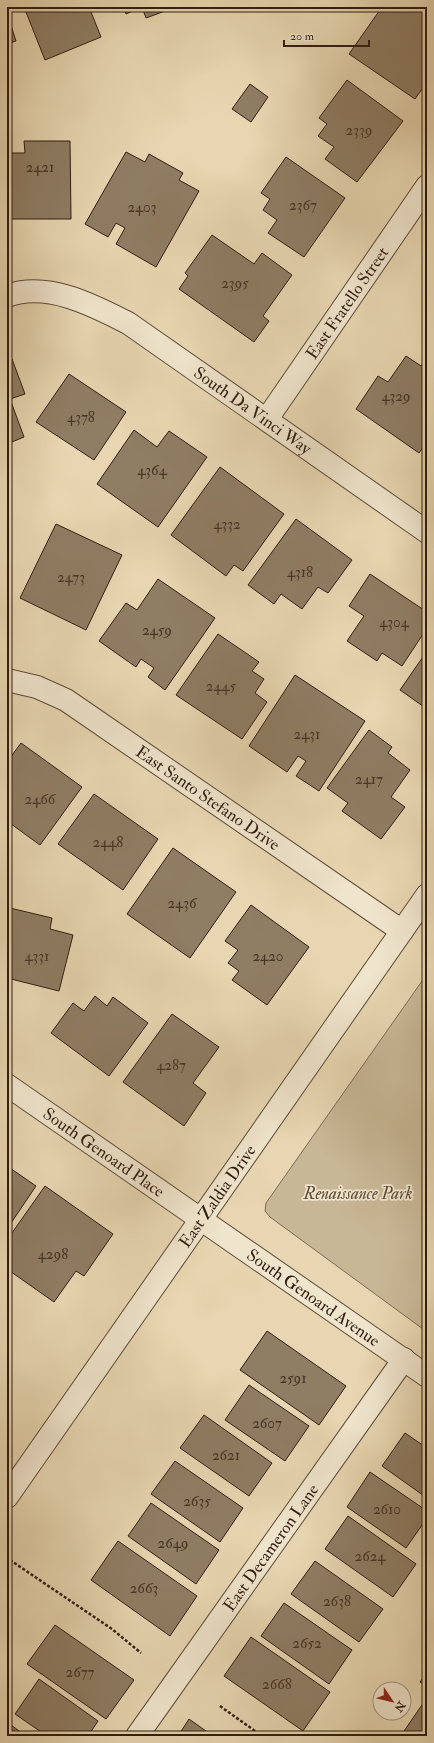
<svg xmlns="http://www.w3.org/2000/svg" width="434" height="1743" viewBox="0 0 434 1743" font-family="'IM FELL Double Pica',serif">
  <style>
    .green { fill: #c8b796; stroke: #7c6a54 }
    .building { fill: #8f7d64; stroke: #301d11 }
    .lines { fill: none; stroke-linecap: round; stroke-linejoin: round }
    .minor-casing { stroke: #5e4b39; stroke-width: 24 }
    .tertiary-casing { stroke: #5e4b39; stroke-width: 24 }
    .path { stroke: #301d11; stroke-width: 2.5; stroke-dasharray: 3 2; stroke-linecap: butt }
    .minor { stroke: #efe4cc; stroke-width: 22 }
    .tertiary { stroke: #efe4cc; stroke-width: 22 }
    .labels { text-anchor: middle; dominant-baseline: central; stroke-width: 3.5; stroke-linejoin: round; paint-order: stroke }
    .number-label { font-size: 15px; fill: #483526 }
    .street-label { font-size: 17px; fill: #301d11; stroke: #efe4cc }
    .park-label { font-size: 17px; font-style: italic; fill: #5e4b39; stroke: #efe4cc }
  </style>
  <rect width="100%" height="100%" fill="#e7d6b1"/>
  <filter id="stains"><feTurbulence type="fractalNoise" baseFrequency=".005" numOctaves="4"/><feColorMatrix values="0 0 0 0 .2 0 0 0 0 .09 0 0 0 0 .02 0 0 0 .5 -.17"/></filter>
  <radialGradient id="worn" r=".72"><stop offset=".6" stop-color="#630" stop-opacity="0"/><stop offset="1" stop-color="#630" stop-opacity=".3"/></radialGradient>
  <path class="green" d="M 427,974 L 427,1332 L 270,1217 L 265,1211 L 266,1203 Z"/>
  <g class="building">
    <path d="M 24,7 L 89,7 L 101,37 L 45,60 Z"/>
    <path d="M 123,7 L 176,7 L 146,18 L 142,7 L 126,14 Z"/>
    <path d="M 382,7 L 388,7 L 394,10 L 396,7 L 416,7 L 427,15 L 427,82 L 415,99 L 349,54 Z"/>
    <path d="M 7,13 L 16,41 L 7,44 Z"/>
    <path d="M 347,80 L 403,121 L 357,182 L 325,159 L 334,147 L 318,136 L 327,124 L 319,118 Z"/>
    <path d="M 250,84 L 268,97 L 251,122 L 232,109 Z"/>
    <path d="M 24,141 L 70,141 L 71,219 L 7,219 L 7,181 L 10,181 L 10,153 L 25,153 Z"/>
    <path d="M 126,152 L 145,162 L 149,154 L 183,173 L 179,180 L 199,191 L 156,267 L 116,244 L 125,228 L 116,223 L 108,237 L 85,224 Z"/>
    <path d="M 286,157 L 345,198 L 304,257 L 268,233 L 277,220 L 263,210 L 270,199 L 261,193 Z"/>
    <path d="M 212,235 L 254,264 L 262,253 L 292,275 L 263,316 L 269,321 L 254,342 L 179,289 L 188,276 L 185,273 Z"/>
    <path d="M 406,356 L 421,366 L 427,358 L 427,442 L 419,453 L 356,409 L 378,376 L 388,382 Z"/>
    <path d="M 12,359 L 25,394 L 10,399 L 24,437 L 7,444 L 7,361 Z"/>
    <path d="M 69,374 L 126,412 L 94,460 L 36,422 Z"/>
    <path d="M 134,430 L 157,447 L 169,431 L 207,457 L 158,527 L 97,484 Z"/>
    <path d="M 220,467 L 284,514 L 243,571 L 234,565 L 226,576 L 171,535 Z"/>
    <path d="M 296,519 L 352,560 L 328,593 L 318,587 L 302,609 L 281,594 L 274,604 L 248,585 Z"/>
    <path d="M 56,524 L 122,555 L 86,630 L 20,598 Z"/>
    <path d="M 370,574 L 427,612 L 427,628 L 402,666 L 382,653 L 377,661 L 347,641 L 364,616 L 349,606 Z"/>
    <path d="M 158,579 L 215,618 L 165,690 L 148,677 L 154,668 L 141,659 L 136,667 L 99,641 L 126,603 L 137,610 Z"/>
    <path d="M 218,634 L 259,662 L 252,671 L 264,679 L 255,693 L 267,702 L 242,739 L 176,695 Z"/>
    <path d="M 427,651 L 427,709 L 400,690 Z"/>
    <path d="M 295,675 L 365,721 L 319,791 L 296,776 L 306,761 L 298,756 L 287,772 L 249,746 Z"/>
    <path d="M 369,730 L 392,747 L 388,753 L 410,770 L 391,797 L 405,807 L 381,839 L 342,811 L 348,803 L 327,788 Z"/>
    <path d="M 21,743 L 82,787 L 40,845 L 7,821 L 7,815 L 10,811 L 7,809 L 7,790 L 10,786 L 7,784 L 7,762 Z"/>
    <path d="M 94,794 L 158,839 L 123,890 L 58,844 Z"/>
    <path d="M 173,848 L 236,892 L 190,958 L 127,914 Z"/>
    <path d="M 251,905 L 309,947 L 267,1005 L 232,980 L 239,971 L 228,963 L 238,950 L 225,941 Z"/>
    <path d="M 10,908 L 52,918 L 50,929 L 73,935 L 59,991 L 7,978 L 7,918 Z"/>
    <path d="M 95,996 L 107,1006 L 113,997 L 148,1023 L 109,1076 L 51,1033 L 73,1003 L 84,1011 Z"/>
    <path d="M 172,1014 L 219,1047 L 193,1083 L 206,1093 L 184,1126 L 123,1082 Z"/>
    <path d="M 7,1166 L 36,1186 L 7,1229 Z"/>
    <path d="M 45,1186 L 113,1234 L 84,1276 L 76,1271 L 54,1302 L 7,1269 L 7,1240 Z"/>
    <path d="M 267,1331 L 346,1386 L 319,1425 L 240,1370 Z"/>
    <path d="M 249,1385 L 309,1426 L 285,1461 L 225,1420 Z"/>
    <path d="M 204,1415 L 272,1463 L 249,1496 L 180,1448 Z"/>
    <path d="M 405,1433 L 427,1448 L 427,1498 L 382,1466 Z"/>
    <path d="M 175,1461 L 243,1508 L 220,1542 L 151,1494 Z"/>
    <path d="M 370,1472 L 427,1511 L 427,1518 L 406,1548 L 347,1507 Z"/>
    <path d="M 151,1503 L 219,1550 L 196,1584 L 128,1536 Z"/>
    <path d="M 348,1516 L 416,1564 L 393,1597 L 325,1549 Z"/>
    <path d="M 118,1541 L 197,1596 L 170,1636 L 91,1580 Z"/>
    <path d="M 315,1561 L 383,1609 L 359,1642 L 291,1594 Z"/>
    <path d="M 284,1603 L 352,1650 L 329,1684 L 261,1636 Z"/>
    <path d="M 55,1625 L 134,1680 L 106,1719 L 27,1664 Z"/>
    <path d="M 251,1637 L 330,1692 L 303,1731 L 224,1676 Z"/>
    <path d="M 427,1672 L 427,1687 L 420,1682 Z"/>
    <path d="M 39,1679 L 98,1721 L 88,1736 L 47,1736 L 15,1714 Z"/>
    <path d="M 426,1699 L 427,1736 L 406,1736 L 402,1734 Z"/>
    <path d="M 189,1719 L 213,1736 L 178,1736 Z"/>
    <path d="M 11,1725 L 26,1736 L 7,1736 L 7,1731 Z"/>
  </g>
  <g class="lines">
    <defs>
      <g id="minor">
        <path id="s1" d="M 7,296 C 47,281 93,305 128,323 L 427,532"/>
        <path id="s2" d="M 267,419 L 427,186"/>
        <path id="s3" d="M 7,680 L 37,687 L 66,700 L 402,931"/>
        <path id="s4" d="M 7,1085 L 427,1376"/>
        <path id="s5" d="M 137,1736 L 404,1359"/>
      </g>
      <g id="tertiary">
        <path id="s6" d="M 7,1497 L 427,895"/>
      </g>
    </defs>
    <use href="#minor" class="minor-casing"/>
    <use href="#tertiary" class="tertiary-casing"/>
    <g class="path">
      <path d="M 10,1560 L 112,1629 L 141,1653"/>
      <path d="M 220,1706 L 262,1736"/>
    </g>
    <use href="#minor" class="minor"/>
    <use href="#tertiary" class="tertiary"/>
  </g>
  <g class="labels">
    <g class="number-label">
      <text x="359" y="130">2339</text>
      <text x="40" y="167">2421</text>
      <text x="303" y="205">2367</text>
      <text x="142" y="207">2403</text>
      <text x="235" y="283">2395</text>
      <text x="396" y="396">4329</text>
      <text x="81" y="417">4378</text>
      <text x="152" y="470">4364</text>
      <text x="227" y="524">4332</text>
      <text x="300" y="572">4318</text>
      <text x="71" y="577">2473</text>
      <text x="394" y="622">4304</text>
      <text x="157" y="630">2459</text>
      <text x="221" y="686">2445</text>
      <text x="307" y="734">2431</text>
      <text x="369" y="779">2417</text>
      <text x="40" y="799">2466</text>
      <text x="108" y="842">2448</text>
      <text x="182" y="903">2436</text>
      <text x="37" y="956">4331</text>
      <text x="268" y="956">2420</text>
      <text x="171" y="1065">4287</text>
      <text x="53" y="1254">4298</text>
      <text x="293" y="1378">2591</text>
      <text x="267" y="1423">2607</text>
      <text x="226" y="1455">2621</text>
      <text x="197" y="1501">2635</text>
      <text x="387" y="1509">2610</text>
      <text x="173" y="1543">2649</text>
      <text x="370" y="1556">2624</text>
      <text x="144" y="1588">2663</text>
      <text x="337" y="1601">2638</text>
      <text x="307" y="1643">2652</text>
      <text x="80" y="1672">2677</text>
      <text x="277" y="1684">2668</text>
    </g>
    <g class="street-label">
      <text stroke="none"><textPath href="#s2" startOffset="141">East Fratello Street</textPath></text>
      <text stroke="none"><textPath href="#s1" startOffset="280">South Da Vinci Way</textPath></text>
      <text stroke="none"><textPath href="#s3" startOffset="235">East Santo Stefano Drive</textPath></text>
      <text stroke="none"><textPath href="#s4" startOffset="118">South Genoard Place</textPath></text>
      <text stroke="none"><textPath href="#s6" startOffset="367">East Zaldia Drive</textPath></text>
      <text stroke="none"><textPath href="#s4" startOffset="373">South Genoard Avenue</textPath></text>
      <text stroke="none"><textPath href="#s5" startOffset="231">East Decameron Lane</textPath></text>
    </g>
    <g class="park-label">
      <text x="358" y="1193">Renaissance Park</text>
    </g>
  </g>
  <rect width="434" height="1743" fill="none" stroke="#e7d6b1" stroke-width="24"/>
  <rect x="8" y="8" width="418" height="1727" fill="none" stroke="#301d11" stroke-width="2"/>
  <rect x="12" y="12" width="410" height="1719" fill="none" stroke="#301d11"/>
  <g transform="translate(392 1701) rotate(125)"><circle r="19" fill="#efe4cc" stroke="#a39481"/>
  <path d="M0-3L7 15L0 10L-7 15Z" fill="#8f2418"/>
  <text y="-6" font-size="11" font-weight="bold" text-anchor="middle" fill="#301d11">N</text>
  </g>
  <path d="M284 40v6h85v-6" fill="none" stroke="#301d11" stroke-width="2"/>
  <text x="290" y="40" font-size="12" fill="#301d11" stroke="#efe4cc" stroke-width="3" paint-order="stroke">20 m</text>
  <rect width="100%" height="100%" filter="url(#stains)"/>
  <rect width="100%" height="100%" fill="url(#worn)"/>
</svg>
